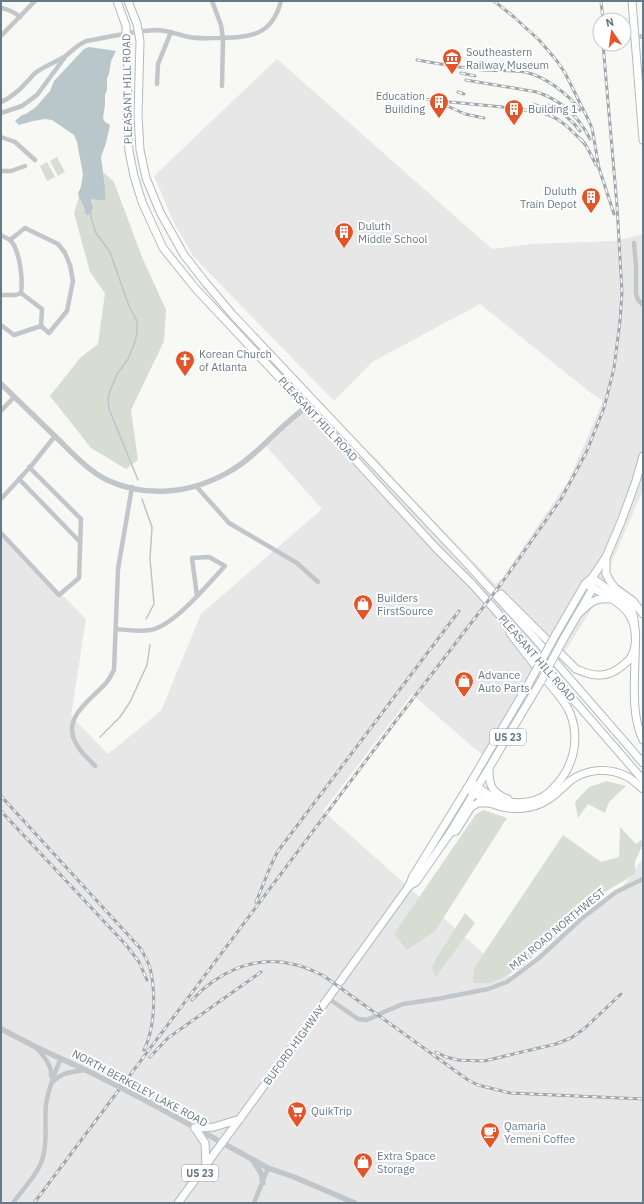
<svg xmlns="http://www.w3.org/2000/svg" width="644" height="1204" viewBox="0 0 644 1204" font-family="'IBM Plex Sans',sans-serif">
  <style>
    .built { fill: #e6e7e6 }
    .green { fill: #d8ddd4 }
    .water { fill: #b9c6ca }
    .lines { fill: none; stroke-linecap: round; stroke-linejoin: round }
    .stream { stroke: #b9c6ca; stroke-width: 1.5 }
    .primary-casing { stroke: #b5babe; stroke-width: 9 }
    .trunk-casing { stroke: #b5b9bc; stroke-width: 9 }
    .minor { stroke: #c1c6ca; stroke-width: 4.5 }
    .tertiary { stroke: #c1c6ca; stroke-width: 5.5 }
    .primary { stroke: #fff; stroke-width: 7 }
    .trunk { stroke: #fff; stroke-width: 7 }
    .rail-casing { stroke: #a0a8ae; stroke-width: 3 }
    .rail { stroke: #fff; stroke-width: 1.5; stroke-dasharray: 4.5; stroke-linecap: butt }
    .primary-bridge-casing { stroke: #b5babe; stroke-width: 9; stroke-linecap: butt }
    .tertiary-bridge { stroke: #c1c6ca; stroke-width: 5.5 }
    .primary-bridge { stroke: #fff; stroke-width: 7 }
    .labels { text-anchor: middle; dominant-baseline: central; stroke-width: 4; stroke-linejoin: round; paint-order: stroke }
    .shield { fill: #fff; stroke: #95a1ab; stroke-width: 1 }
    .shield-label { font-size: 10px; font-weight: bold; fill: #677987 }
    .poi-label { font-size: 11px; fill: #677987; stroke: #fff; text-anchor: start }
    .street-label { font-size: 11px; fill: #677987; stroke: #fff }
  </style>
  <rect width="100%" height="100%" fill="#f8f8f5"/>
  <path class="built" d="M 277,59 L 492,249 L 531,244 L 616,241 L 643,234 L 643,490 L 592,608 L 495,764 L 475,749 L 412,694 L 323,811 L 511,978 L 578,921 L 623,886 L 643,858 L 643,1203 L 1,1203 L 1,540 L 5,537 L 86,619 L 71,716 L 108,754 L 161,711 L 201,614 L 322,509 L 266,446 L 312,404 L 378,460 L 394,479 L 495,584 L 503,577 L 518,555 L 569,480 L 603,401 L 591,393 L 480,304 L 372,362 L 334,401 L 194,257 L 175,225 L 154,176 Z"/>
  <g class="green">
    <path d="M 57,157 L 65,172 L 58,176 L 50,161 Z"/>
    <path d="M 47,162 L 55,177 L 47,181 L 40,166 Z"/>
    <path d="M 103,172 L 114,182 L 142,257 L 166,310 L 164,341 L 131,410 L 138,460 L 126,469 L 91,448 L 50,396 L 80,358 L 98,344 L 105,293 L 90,272 L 74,213 L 79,197 L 84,207 L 85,213 L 93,204 L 91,199 L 98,199 L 102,200 L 105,187 Z"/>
    <path d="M 607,781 L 626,786 L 609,802 L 605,813 L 588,804 L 578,818 L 575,802 L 589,787 Z"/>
    <path d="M 484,810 L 507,818 L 435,931 L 407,950 L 394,934 L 476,814 Z"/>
    <path d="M 620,827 L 636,844 L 643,839 L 642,846 L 635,862 L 635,874 L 605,892 L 561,933 L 518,970 L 491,983 L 473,983 L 474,968 L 563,835 L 601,862 L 619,857 Z"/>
    <path d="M 465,913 L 475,923 L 436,977 L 434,975 L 432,967 L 437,957 Z"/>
  </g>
  <path class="water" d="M 89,47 L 116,51 L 111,61 L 109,74 L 107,78 L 107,90 L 105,95 L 105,105 L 103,118 L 105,122 L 110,125 L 106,143 L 101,157 L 105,187 L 105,200 C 101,201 97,199 91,199 L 93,208 L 88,216 L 85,213 L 84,207 L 79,197 L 78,193 L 81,187 L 83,174 L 77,142 L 74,135 L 52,120 L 45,119 L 33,121 L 19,125 L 15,121 L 22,115 L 26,114 L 36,107 L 50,91 L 54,81 L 84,49 Z"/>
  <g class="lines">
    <g class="stream">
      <path d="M 91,212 L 91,218 L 96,233 L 110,252 L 129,306 L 137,321 L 137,333 L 134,345 L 128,359 L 117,374 L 110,391 L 108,399 L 109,409 L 138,480"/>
      <path d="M 142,499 L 152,527 L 150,559 L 154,604 L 146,619"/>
      <path d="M 100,737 L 120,717 L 130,702 L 147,665 L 150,645"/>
    </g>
    <defs>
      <g id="primary">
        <path d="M 632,1 L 643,140"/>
        <path d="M 556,634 L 585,584 L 592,578 L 606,557 L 621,522 L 636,481 L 643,456"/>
        <path d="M 564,638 L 593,588 L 592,582"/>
        <path d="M 409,886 L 416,882 L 450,833 L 541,681"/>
        <path d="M 195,1128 L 214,1127 L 240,1119"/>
        <path d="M 195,1128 L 205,1143 L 206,1165"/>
        <path d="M 178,1203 L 337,986 L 409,886 L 413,876 L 471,782 L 529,683"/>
      </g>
      <g id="trunk">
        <path d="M 117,1 L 126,26 L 126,33 L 128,71 L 127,121 L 129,151 L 134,176 L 142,202 L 163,248 L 196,289 L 306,406 L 435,547 L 473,585 L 521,639 L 643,780"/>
        <path d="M 128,1 L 137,24 L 140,41 L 138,115 L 140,150 L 146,178 L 160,212 L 184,255 L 205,282 L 232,314 L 464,560 L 532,635 L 643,763"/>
        <path d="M 606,557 L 606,574 L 610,581 L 615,588 L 633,601 L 643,614"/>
        <path d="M 592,578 C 601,584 609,590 618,596 C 622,599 627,601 630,605 C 644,636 624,702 643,740"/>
        <path d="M 501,594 L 576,669 C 584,672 591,676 600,675 C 608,675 616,671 622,666 C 624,664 627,662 629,660 C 639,647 637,626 628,613 C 621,602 597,590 585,584"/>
        <path d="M 577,615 C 588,605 594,597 609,599"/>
        <path d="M 489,770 C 489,786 492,793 508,799"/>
        <path d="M 471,782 C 483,790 493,801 508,802 C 521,804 538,802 548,793 C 551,791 554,787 557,784 C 574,765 580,738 570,713 C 565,701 555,691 547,681 C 535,665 522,649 510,633"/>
        <path d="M 467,788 C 474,793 482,799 490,803 C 509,811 532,811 549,799 C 557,794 563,787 570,781 C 586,769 608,767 626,776 C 632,779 637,784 643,789"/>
        <path d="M 450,833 L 456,831 L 471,807 L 478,803 L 489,803"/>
      </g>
    </defs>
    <use href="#primary" class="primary-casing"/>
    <use href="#trunk" class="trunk-casing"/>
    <g class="minor">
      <path d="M 212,1 L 221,25 L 223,38 L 222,86"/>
      <path d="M 1,8 C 8,9 14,12 20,17"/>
      <path d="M 1,36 L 35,1"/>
      <path d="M 634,38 L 643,36"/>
      <path d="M 157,84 L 158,64 L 171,32"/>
      <path d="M 1,102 C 15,96 24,85 34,74 C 42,67 54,63 64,57 C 73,51 75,46 86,41 C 110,37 132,31 156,30 C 168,30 178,35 189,37 C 199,39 209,38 219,38 C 251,37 272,36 281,1"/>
      <path d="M 1,113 L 22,106 L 37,95 L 65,57"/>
      <path d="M 1,137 L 15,142 L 35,160"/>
      <path d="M 1,171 L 11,171 L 25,166"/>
      <path d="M 1,235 C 4,237 7,238 10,240 C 20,249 23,280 21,293"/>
      <path d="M 634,243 L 636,266 L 636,294 L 638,300 L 643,305"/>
      <path d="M 1,295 L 16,295 L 21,293 L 42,309 L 41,326 L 49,333 L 67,311 L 73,281 L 70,265 L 65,253 L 58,244 L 25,228 L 10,240"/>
      <path d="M 1,325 L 14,335 L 41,326"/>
      <path d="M 1,411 L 14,397"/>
      <path d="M 19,479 L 80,542"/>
      <path d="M 196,486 L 229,523 L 297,563 L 318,582"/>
      <path d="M 1,499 L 32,465 L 55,436"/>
      <path d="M 1,533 L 59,595 L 79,578 L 81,519 L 29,467"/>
      <path d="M 116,629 C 127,630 139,632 150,630 C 173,627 209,583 225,566 L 209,557 L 192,558 L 197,596"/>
      <path d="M 95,766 C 89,759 81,753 77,745 C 60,718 90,701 106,683 C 109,680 111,675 114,670 L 118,569 L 132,487"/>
      <path d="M 328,998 L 358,1019 L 367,1020 L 384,1012 L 403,1004 L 437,999 L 488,989 L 507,982 L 539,958 L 581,919 L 616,892 L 643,879"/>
      <path d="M 36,1047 C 43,1056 52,1064 51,1076"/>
      <path d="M 52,1083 C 61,1072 72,1072 85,1070"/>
      <path d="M 13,1203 C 22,1190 39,1173 43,1157 C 48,1140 44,1122 46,1105 C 48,1088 55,1073 61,1058"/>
      <path d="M 254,1203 L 268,1168"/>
    </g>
    <g class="tertiary">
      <path d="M 1,384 C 21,403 40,422 60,441 C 74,455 89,471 107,480 C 148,499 194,493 232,470 C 248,461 261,447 274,435 C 286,423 300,412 313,401"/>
      <path d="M 1,1029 L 36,1047 L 94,1074"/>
      <path d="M 145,1100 L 268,1168 L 294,1177 L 355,1203"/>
      <path d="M 252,1159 L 261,1173 L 263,1183"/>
    </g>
    <use href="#primary" class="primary"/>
    <use href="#trunk" class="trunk"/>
    <defs>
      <g id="rail">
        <path d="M 494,1 L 514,17 L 540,41 L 557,61 L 565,73 L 588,119 L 592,128 L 599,168 L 614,214"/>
        <path d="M 601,1 L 603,20"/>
        <path d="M 417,60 C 439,64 462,68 484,70 C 498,71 512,70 525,72 C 546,77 567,93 580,110"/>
        <path d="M 461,73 L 475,76"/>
        <path d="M 466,80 L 537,92 C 562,101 578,115 590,139"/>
        <path d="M 458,92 L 464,94"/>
        <path d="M 407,97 C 441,102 476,104 510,108 C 523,110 537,111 549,115 C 564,121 574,133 585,144"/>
        <path d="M 533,104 L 551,111"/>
        <path d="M 445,105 L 465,114 L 484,118"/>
        <path d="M 548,105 C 560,111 572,120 580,131"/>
        <path d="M 581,139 L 587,147 L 596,165"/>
        <path d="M 1,796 L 141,949 C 144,955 148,961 150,968 C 156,992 155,1028 144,1050"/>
        <path d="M 1,811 L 127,946 L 139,962 L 147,980"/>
        <path d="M 256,902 L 271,865 L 278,851 L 459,611"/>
        <path d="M 192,1000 C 218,972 254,955 292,964 C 304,966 314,971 324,976 L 468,1080 L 478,1085 L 510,1093 L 643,1099"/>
        <path d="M 436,1052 L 446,1057 L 458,1060 L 484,1061 L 556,1044 L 571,1038 L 585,1028 L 621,994"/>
        <path d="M 150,1057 L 168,1038 L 261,972"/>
        <path d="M 34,1203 L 392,726 L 501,584 L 561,499 L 586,453 L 604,408 L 614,368 L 620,321 L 622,292 L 617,206 L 603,44"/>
      </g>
    </defs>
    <use href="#rail" class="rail-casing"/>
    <use href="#rail" class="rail"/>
    <defs>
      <g id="primary-bridge">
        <path d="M 541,681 L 564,638"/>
        <path d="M 529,683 L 556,634"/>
      </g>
    </defs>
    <use href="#primary-bridge" class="primary-bridge-casing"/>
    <path class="tertiary-bridge" d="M 94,1074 L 145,1100"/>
    <use href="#primary-bridge" class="primary-bridge"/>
  </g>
  <defs>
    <symbol id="museum-pin" viewBox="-11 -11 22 30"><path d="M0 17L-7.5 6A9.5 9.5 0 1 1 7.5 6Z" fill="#e55328" stroke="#fff"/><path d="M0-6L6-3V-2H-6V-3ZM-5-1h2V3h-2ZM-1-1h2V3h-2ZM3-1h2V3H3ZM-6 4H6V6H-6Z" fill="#fff"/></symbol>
    <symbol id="building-pin" viewBox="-11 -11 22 30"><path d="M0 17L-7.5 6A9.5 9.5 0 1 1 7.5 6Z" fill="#e55328" stroke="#fff"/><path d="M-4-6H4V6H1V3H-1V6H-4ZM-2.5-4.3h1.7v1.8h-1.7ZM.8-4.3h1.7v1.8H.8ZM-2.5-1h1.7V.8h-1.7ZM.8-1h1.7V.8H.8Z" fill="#fff"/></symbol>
    <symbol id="church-pin" viewBox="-11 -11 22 30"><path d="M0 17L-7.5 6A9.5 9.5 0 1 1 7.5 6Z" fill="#e55328" stroke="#fff"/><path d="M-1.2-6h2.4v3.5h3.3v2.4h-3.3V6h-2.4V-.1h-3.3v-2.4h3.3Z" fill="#fff"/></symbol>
    <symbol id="shop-pin" viewBox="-11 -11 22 30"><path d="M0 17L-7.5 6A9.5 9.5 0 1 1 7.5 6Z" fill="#e55328" stroke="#fff"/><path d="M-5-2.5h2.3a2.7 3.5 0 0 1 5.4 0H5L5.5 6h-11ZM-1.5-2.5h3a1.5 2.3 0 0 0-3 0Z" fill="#fff"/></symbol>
    <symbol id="supermarket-pin" viewBox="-11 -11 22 30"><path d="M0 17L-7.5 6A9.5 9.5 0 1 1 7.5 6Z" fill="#e55328" stroke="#fff"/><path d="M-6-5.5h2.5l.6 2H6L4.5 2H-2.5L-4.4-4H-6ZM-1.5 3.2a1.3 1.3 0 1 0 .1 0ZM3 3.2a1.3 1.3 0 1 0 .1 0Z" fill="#fff"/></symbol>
    <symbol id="cafe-pin" viewBox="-11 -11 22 30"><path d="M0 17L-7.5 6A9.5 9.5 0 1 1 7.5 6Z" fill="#e55328" stroke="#fff"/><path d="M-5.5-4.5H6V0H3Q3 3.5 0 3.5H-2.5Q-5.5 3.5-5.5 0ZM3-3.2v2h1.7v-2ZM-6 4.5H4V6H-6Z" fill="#fff"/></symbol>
  </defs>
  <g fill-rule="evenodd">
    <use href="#museum-pin" x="441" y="47" width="22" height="30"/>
    <use href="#building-pin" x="428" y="91" width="22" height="30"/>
    <use href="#building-pin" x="503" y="98" width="22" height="30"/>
    <use href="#building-pin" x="580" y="186" width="22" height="30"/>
    <use href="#building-pin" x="333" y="221" width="22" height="30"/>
    <use href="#church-pin" x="174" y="349" width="22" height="30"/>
    <use href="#shop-pin" x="352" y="593" width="22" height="30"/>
    <use href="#shop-pin" x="453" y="670" width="22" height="30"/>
    <use href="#supermarket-pin" x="286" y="1100" width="22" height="30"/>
    <use href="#cafe-pin" x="479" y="1121" width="22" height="30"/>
    <use href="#shop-pin" x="352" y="1151" width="22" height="30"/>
  </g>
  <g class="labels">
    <g class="shield">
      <rect x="490" y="729" width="36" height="16" rx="3"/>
      <rect x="182" y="1165" width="36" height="16" rx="3"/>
    </g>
    <g class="shield-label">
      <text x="508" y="737">US 23</text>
      <text x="200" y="1173">US 23</text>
    </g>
    <g class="poi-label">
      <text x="466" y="52">Southeastern<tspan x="466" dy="13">Railway Museum</tspan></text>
      <text x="425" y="96" text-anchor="end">Education<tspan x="425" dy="13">Building</tspan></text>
      <text x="528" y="109">Building 1</text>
      <text x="577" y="191" text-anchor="end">Duluth<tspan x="577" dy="13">Train Depot</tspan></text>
      <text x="358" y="226">Duluth<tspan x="358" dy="13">Middle School</tspan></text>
      <text x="199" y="354">Korean Church<tspan x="199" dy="13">of Atlanta</tspan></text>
      <text x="377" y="598">Builders<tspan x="377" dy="13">FirstSource</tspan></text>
      <text x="478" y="675">Advance<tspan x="478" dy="13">Auto Parts</tspan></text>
      <text x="311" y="1111">QuikTrip</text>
      <text x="504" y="1126">Qamaria<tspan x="504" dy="13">Yemeni Coffee</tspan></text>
      <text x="377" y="1156">Extra Space<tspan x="377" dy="13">Storage</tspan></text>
    </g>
    <g class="street-label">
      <text transform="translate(127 89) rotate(-91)">PLEASANT HILL ROAD</text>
      <text transform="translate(318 419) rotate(47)">PLEASANT HILL ROAD</text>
      <text transform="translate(537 658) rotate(49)">PLEASANT HILL ROAD</text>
      <text transform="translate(557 929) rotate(-40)">MAY ROAD NORTHWEST</text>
      <text transform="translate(294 1045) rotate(-54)">BUFORD HIGHWAY</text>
      <text transform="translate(140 1088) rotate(28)">NORTH BERKELEY LAKE ROAD</text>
    </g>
  </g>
  <rect width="644" height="1204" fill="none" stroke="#677987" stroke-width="4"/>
  <g transform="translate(612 32) rotate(347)"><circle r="19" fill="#ffffff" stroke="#c2c9cf"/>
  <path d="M0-3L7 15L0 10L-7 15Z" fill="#e55328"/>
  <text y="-6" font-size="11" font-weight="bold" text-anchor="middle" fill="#677987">N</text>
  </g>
</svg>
